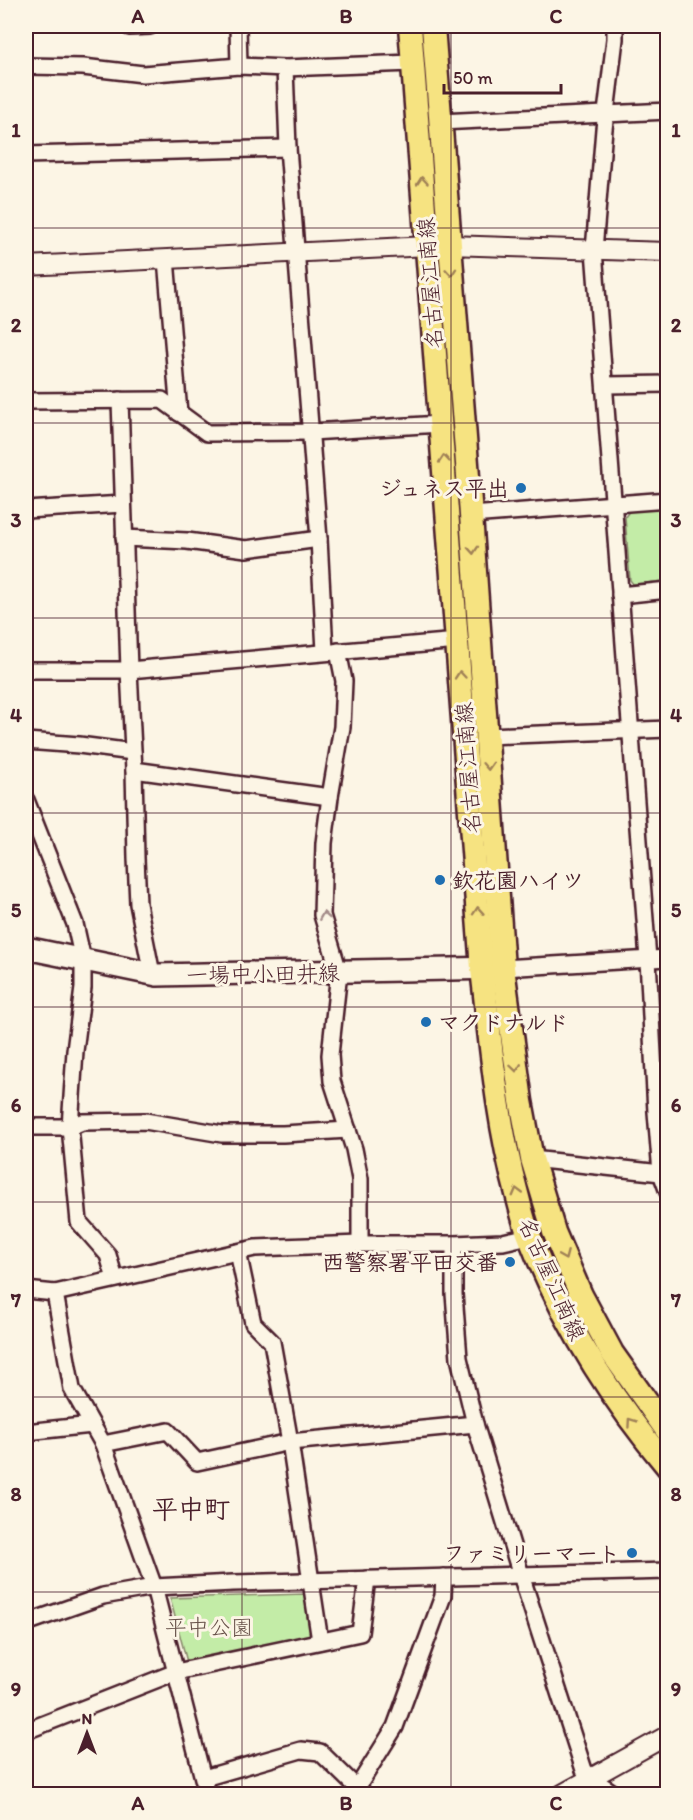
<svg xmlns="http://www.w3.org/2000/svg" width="693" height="1820" viewBox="0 0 693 1820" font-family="Itim,'Klee One',sans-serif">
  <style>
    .green { fill: #c3eca7; stroke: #868669; stroke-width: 1.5 }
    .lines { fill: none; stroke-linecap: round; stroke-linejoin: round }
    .minor-casing { stroke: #4a1f2b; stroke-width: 20 }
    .tertiary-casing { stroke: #4a1f2b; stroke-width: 22 }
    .secondary-casing { stroke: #4a1f2b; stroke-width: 26 }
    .primary-casing { stroke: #4a1f2b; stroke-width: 27 }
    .minor { stroke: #fcf5e5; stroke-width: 15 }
    .tertiary { stroke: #fcf5e5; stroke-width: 18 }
    .secondary { stroke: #fcf5e5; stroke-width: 21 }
    .primary { stroke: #f6e381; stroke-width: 22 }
    .oneway { stroke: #a08156 }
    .oneway2 { stroke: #a38a88 }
    .grid { fill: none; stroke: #4a1f2b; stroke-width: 1.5; stroke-opacity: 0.55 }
    .poi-dot { fill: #1f6fb2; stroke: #fcf5e5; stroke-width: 2 }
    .labels { text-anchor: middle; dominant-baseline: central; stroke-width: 6; stroke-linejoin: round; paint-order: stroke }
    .street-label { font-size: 22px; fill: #4a1f2b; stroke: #fcf5e5 }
    .poi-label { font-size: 22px; font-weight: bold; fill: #4a1f2b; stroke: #fcf5e5; text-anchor: end }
    .park-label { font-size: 22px; fill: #68524a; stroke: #fcf5e5 }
    .quarter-label { font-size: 26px; font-weight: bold; fill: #4a1f2b; stroke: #fcf5e5 }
    .neatline { fill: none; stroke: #4a1f2b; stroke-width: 2 }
    .grid-label { font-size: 20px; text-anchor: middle; font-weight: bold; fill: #4a1f2b }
  </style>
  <rect width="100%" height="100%" fill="#fcf5e5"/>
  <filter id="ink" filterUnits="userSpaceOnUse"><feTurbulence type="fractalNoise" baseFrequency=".0167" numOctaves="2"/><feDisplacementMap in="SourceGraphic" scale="12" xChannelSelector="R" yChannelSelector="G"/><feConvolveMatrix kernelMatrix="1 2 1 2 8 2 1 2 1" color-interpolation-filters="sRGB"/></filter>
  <g filter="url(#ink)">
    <g class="green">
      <path d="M 667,507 L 667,581 L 633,584 L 630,580 L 625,517 L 630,510 Z"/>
      <path d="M 304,1594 L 312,1635 L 187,1662 L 170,1598 Z"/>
    </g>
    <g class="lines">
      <defs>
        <g id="minor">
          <path d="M 129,26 L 129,27 L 150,26"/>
          <path d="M 238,26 L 239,66"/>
          <path d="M 615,26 L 615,39 L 604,129 L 594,250 L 648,959 L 656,1112 L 661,1173 L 668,1192"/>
          <path d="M 26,66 L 83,67 L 143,74 L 239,66 L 285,68 L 412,63"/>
          <path d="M 285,68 L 288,148 L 319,539 L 325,651"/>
          <path d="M 440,122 L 668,111"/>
          <path d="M 26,155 L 288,148"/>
          <path d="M 166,259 L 179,413"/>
          <path d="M 606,385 L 668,384"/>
          <path d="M 120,400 L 129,670 L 134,770 L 136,858 L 138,904 L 152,974"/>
          <path d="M 26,401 L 162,400 L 207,433 L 311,432 L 440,424"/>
          <path d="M 26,510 L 123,504"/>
          <path d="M 471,515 L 668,500"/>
          <path d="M 124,538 L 187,541 L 246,549 L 319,539"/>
          <path d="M 620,595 L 668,590"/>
          <path d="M 338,651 L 344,681 L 342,727 L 330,797 L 324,843 L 322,915 L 339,972 L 330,1055 L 332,1081 L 354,1149 L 360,1179 L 360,1244"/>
          <path d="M 26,670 L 129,670 L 458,641"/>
          <path d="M 487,736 L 668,729"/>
          <path d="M 26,741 L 79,745 L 133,752"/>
          <path d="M 134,770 L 330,797"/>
          <path d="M 26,800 L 75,924 L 83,960 L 83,988 L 75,1051 L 70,1127 L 79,1222 L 108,1255 L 115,1279"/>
          <path d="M 503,968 L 668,958"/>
          <path d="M 26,1127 L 70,1127 L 82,1122 L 145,1121 L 222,1134 L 283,1134 L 348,1130"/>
          <path d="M 532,1159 L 661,1173"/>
          <path d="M 454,1244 L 454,1294 L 459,1358 L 475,1424 L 521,1575 L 584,1770 L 591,1778 L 615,1794"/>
          <path d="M 238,1252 L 253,1323 L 272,1342 L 290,1442 L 320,1641"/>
          <path d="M 26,1290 L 55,1293 L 255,1248 L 360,1244 L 454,1244 L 503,1242 L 529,1236"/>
          <path d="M 55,1293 L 72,1389 L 103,1444 L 154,1587 L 207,1794"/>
          <path d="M 661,1424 L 668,1404"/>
          <path d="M 26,1432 L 92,1425"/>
          <path d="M 103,1444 L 168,1431 L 197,1462 L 290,1442 L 475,1424"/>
          <path d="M 26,1623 L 103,1596 L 154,1587 L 233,1583 L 668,1571"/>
          <path d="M 26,1731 L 176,1672 L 360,1633 L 367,1579"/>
          <path d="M 204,1778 L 301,1750 L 320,1752 L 357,1788 L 361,1794"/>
          <path d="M 357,1788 L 395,1727 L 443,1596 L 444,1577"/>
        </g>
        <g id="tertiary">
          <path d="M 26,266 L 449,245 L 668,252"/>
          <path d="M 562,1794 L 668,1735"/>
        </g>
        <path id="secondary" d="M 26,948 L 157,975 L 499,968"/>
        <g id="primary">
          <path d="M 410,26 L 482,969 C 491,1045 497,1121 517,1194 C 521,1209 524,1224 530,1238 C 563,1322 610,1398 668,1467"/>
          <path d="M 433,26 L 471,515 L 503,968 L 521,1101 L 532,1159 L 554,1232 L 581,1295 L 612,1353 L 668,1432"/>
        </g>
      </defs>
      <use href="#minor" class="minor-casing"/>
      <use href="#tertiary" class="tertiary-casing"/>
      <use href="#secondary" class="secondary-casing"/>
      <use href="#primary" class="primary-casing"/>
      <use href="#minor" class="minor"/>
      <use href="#tertiary" class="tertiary"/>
      <use href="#secondary" class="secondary"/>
      <use href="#primary" class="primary"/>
    </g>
    <defs><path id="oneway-chevron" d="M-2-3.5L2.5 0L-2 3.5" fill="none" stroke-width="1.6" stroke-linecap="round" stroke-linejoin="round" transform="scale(1.5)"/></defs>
    <g class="oneway">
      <use href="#oneway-chevron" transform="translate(422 181) rotate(-95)"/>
      <use href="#oneway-chevron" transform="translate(451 272) rotate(86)"/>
      <use href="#oneway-chevron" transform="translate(444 459) rotate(-95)"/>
      <use href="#oneway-chevron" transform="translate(473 550) rotate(86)"/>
      <use href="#oneway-chevron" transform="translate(460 675) rotate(-95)"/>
      <use href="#oneway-chevron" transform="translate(488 766) rotate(87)"/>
      <use href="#oneway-chevron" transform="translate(478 911) rotate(-94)"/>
      <use href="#oneway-chevron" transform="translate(516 1068) rotate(82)"/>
      <use href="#oneway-chevron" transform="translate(517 1192) rotate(-105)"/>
      <use href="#oneway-chevron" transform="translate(564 1256) rotate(67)"/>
      <use href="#oneway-chevron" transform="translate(631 1422) rotate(-125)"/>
    </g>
    <use class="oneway2" href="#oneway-chevron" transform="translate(324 916) rotate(-99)"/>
  </g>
  <path class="grid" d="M 242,26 L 242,1794M 451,26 L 451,1794M 26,228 L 668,228M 26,423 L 668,423M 26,618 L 668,618M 26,813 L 668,813M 26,1007 L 668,1007M 26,1202 L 668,1202M 26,1397 L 668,1397M 26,1592 L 668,1592"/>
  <g class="poi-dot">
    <circle cx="521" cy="488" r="6"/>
    <circle cx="440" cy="880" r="6"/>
    <circle cx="426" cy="1022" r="6"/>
    <circle cx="510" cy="1262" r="6"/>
    <circle cx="632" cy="1553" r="6"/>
  </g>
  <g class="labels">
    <g class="street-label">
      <text transform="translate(430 283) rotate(-94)">名古屋江南線</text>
      <text transform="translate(468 768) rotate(-94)">名古屋江南線</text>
      <text transform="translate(263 974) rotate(-1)">一場中小田井線</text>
      <text transform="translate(552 1279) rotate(66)">名古屋江南線</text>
    </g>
    <g class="poi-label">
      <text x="509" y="488">ジュネス平出</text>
      <text x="452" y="880" text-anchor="start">欽花園ハイツ</text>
      <text x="438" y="1022" text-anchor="start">マクドナルド</text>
      <text x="498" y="1262">西警察署平田交番</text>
      <text x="620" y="1553">ファミリーマート</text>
    </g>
    <g class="park-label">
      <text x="209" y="1627">平中公園</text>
    </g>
    <g class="quarter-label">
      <text x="191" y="1509">平中町</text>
    </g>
  </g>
  <rect width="693" height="1820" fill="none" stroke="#fcf5e5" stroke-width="66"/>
  <g transform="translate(87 1733)" stroke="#fcf5e5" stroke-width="4.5" paint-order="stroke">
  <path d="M0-4.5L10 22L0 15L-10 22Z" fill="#4a1f2b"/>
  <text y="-9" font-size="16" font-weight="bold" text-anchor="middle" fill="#4a1f2b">N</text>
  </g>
  <path d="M444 84v9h117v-9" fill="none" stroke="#4a1f2b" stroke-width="3"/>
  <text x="453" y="84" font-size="18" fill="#4a1f2b" stroke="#fcf5e5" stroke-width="4.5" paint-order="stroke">50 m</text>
  <rect x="33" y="33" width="627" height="1754" class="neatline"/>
  <g class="grid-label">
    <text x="138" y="23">A</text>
    <text x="346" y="23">B</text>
    <text x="556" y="23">C</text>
    <text x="16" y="137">1</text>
    <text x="676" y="137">1</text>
    <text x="16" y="332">2</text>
    <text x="676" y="332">2</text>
    <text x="16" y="527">3</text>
    <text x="676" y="527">3</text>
    <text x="16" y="722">4</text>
    <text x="676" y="722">4</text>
    <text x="16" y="917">5</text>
    <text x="676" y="917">5</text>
    <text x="16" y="1112">6</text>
    <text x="676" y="1112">6</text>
    <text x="16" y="1307">7</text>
    <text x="676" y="1307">7</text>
    <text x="16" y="1501">8</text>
    <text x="676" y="1501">8</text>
    <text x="16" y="1696">9</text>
    <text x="676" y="1696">9</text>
    <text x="138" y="1810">A</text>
    <text x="346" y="1810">B</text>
    <text x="556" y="1810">C</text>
  </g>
</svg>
